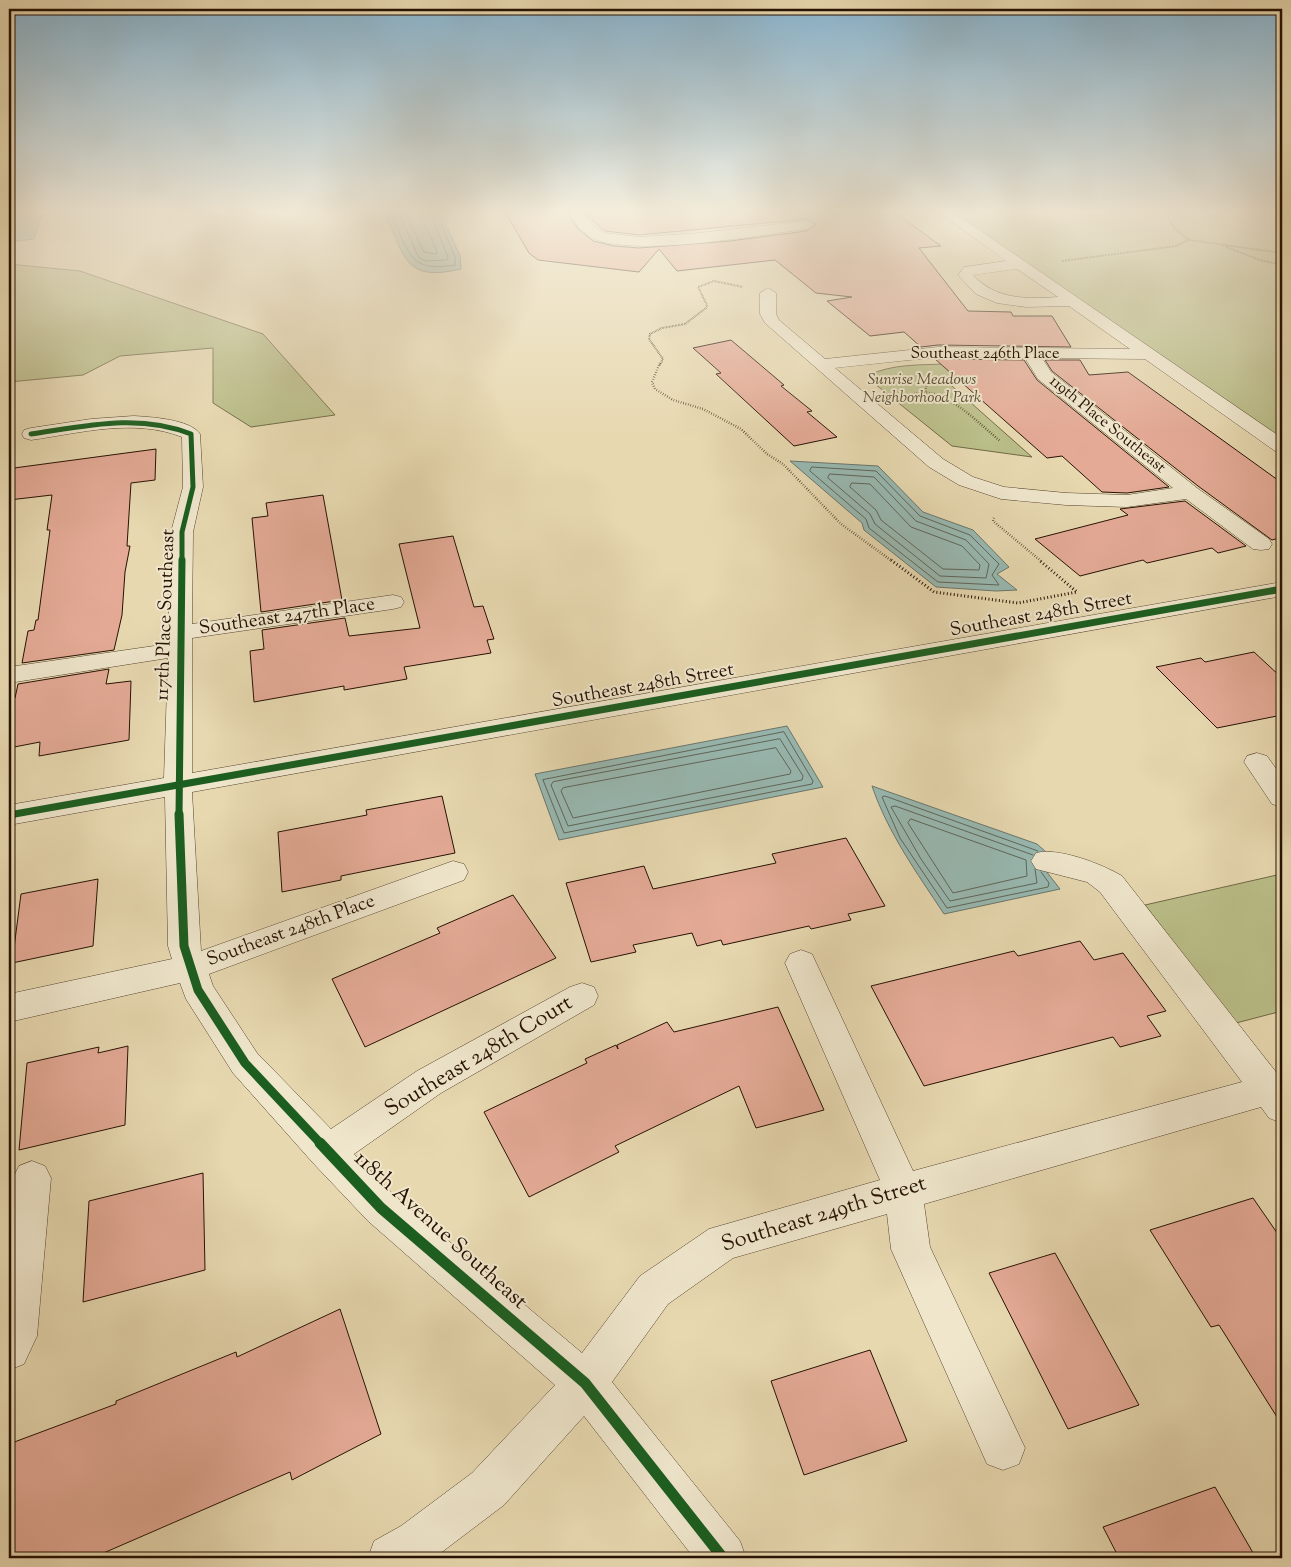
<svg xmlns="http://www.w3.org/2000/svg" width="1291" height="1567" viewBox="0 0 1291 1567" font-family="'Sorts Mill Goudy',serif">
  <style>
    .green { fill: #babe88; stroke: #706846 }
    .water { fill: #98b9b2; stroke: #6a766c }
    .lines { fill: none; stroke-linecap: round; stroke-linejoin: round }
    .shore { stroke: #5f655a; stroke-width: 1 }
    .building { fill: #e4aa96; stroke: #261103 }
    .minor-casing { stroke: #56432e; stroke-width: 1 }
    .path-far2 { stroke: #261103; stroke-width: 2; stroke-dasharray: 0.5 1; stroke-linecap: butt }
    .path-far1 { stroke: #261103; stroke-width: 2.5; stroke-dasharray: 0.5 2; stroke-linecap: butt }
    .path { stroke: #261103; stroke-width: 3; stroke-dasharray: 1 2.5; stroke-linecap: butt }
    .minor { fill: #efe6cc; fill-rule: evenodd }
    .cycleway-far3-casing { stroke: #efe6cc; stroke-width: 8 }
    .cycleway-far2-casing { stroke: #efe6cc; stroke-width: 10 }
    .cycleway-far1-casing { stroke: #efe6cc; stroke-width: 12 }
    .cycleway-casing { stroke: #efe6cc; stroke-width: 14 }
    .cycleway-far3 { stroke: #1b5e20; stroke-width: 5 }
    .cycleway-far2 { stroke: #1b5e20; stroke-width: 7 }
    .cycleway-far1 { stroke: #1b5e20; stroke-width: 9 }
    .cycleway { stroke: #1b5e20; stroke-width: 11 }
    .labels { text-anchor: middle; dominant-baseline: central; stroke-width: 4; stroke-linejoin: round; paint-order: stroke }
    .far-street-label { font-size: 16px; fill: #261103; stroke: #efe6cc }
    .far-park-label { font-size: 16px; font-style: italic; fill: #5a4e32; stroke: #efe6cc }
    .street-label { font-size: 19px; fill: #261103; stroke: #efe6cc }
    .near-street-label { font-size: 22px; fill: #261103; stroke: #efe6cc }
  </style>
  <rect width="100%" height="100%" fill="#e7d8b0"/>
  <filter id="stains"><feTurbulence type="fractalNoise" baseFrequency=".004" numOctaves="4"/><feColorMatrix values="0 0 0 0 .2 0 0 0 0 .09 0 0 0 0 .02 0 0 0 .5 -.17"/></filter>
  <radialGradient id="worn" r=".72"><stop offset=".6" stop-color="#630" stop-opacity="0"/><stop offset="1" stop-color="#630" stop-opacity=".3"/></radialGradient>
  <g class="green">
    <path d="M 945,212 L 1282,212 L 1282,447 Z"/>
    <path d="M 9,264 L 80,271 L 263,334 L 335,415 L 251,427 L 213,403 L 213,348 L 120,356 L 83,375 L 9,382 Z"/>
    <path d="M 946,364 L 1027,369 L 944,379 L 1032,457 L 952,446 L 870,380 L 869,375 C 892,364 920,365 946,364 Z"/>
    <path d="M 1277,875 L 1282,881 L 1282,1011 L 1236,1023 L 1145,905 Z"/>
  </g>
  <g class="water">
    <path d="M 9,212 L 43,212 L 34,239 L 9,242 Z"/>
    <path d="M 387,212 L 440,212 L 460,256 L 461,269 C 405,282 406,259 386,216 Z"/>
    <path d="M 790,461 L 878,466 L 923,512 L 973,530 L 1009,567 L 997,574 L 1017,590 L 996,591 L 936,587 L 864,530 L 862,523 Z"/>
    <path d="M 787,726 L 823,787 L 559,840 L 535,774 Z"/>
    <path d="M 872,786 L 1037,844 L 1046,852 L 1046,871 L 1060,889 L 944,914 C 917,873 888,833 872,786 Z"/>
  </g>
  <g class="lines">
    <g class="shore">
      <path d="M 392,212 C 392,220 397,227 400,234 C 412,265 423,270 455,265 L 455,257 L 436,212"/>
      <path d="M 398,212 L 419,258 L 426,261 L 447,260 L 448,257 L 430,212"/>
      <path d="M 405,212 L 424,252 L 436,254 L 437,251 L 423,220 L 422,212"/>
      <path d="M 812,467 L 876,471 L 920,516 L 970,535 L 999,564 L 992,575 L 999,585 L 938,582 L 869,528 L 866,519 L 810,471 Z"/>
      <path d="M 830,474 L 874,477 L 916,521 L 966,540 L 989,564 L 986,578 L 940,576 L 875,524 L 870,514 L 828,478 Z"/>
      <path d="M 852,483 L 870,484 L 911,527 L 962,546 L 980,565 L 979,570 L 943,569 L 881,520 L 876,510 L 850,487 Z"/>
      <path d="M 784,732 L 813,781 L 812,784 L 564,833 L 543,780 Z"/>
      <path d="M 780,739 L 803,776 L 802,780 L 568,826 L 551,785 L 553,782 Z"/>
      <path d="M 776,748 L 791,771 L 790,774 L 573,818 L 561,791 L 563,788 Z"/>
      <path d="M 911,819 L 1026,860 L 1027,876 L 953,893 L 908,823 Z"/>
      <path d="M 1038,851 L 885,796 L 882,797 L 900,838 L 947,908 L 1048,887 L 1049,883 L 1041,872"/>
      <path d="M 1033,855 L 895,806 L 891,807 L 921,859 L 950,901 L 1037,883 L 1035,869"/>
    </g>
  </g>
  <g class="building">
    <path d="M 505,212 L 567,212 L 578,229 L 593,241 L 614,246 L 639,248 L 730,241 L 807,231 L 816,224 L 807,219 L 639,235 L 605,231 L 583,212 L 879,212 L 884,215 L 896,213 L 941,246 L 919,248 L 968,311 L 1011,312 L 1013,316 L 1052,316 L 1071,347 L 938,345 L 921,347 L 904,332 L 870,336 L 827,301 L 852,297 L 816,293 L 775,260 L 677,271 L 659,249 L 639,272 L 538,260 L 529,253 Z"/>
    <path d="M 731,340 L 784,385 L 781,386 L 812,411 L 807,412 L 837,437 L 794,446 L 716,374 L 721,373 L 693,348 Z"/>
    <path d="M 935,359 L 1024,360 L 1037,380 L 1169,487 L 1127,493 L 1102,492 L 1062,456 L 1047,458 Z"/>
    <path d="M 1045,360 L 1080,360 L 1089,375 L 1128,372 L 1282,483 L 1282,537 L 1272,540 L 1198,486 L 1052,371 Z"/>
    <path d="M 156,449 L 155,480 L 131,483 L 127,546 L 130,546 L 125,572 L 122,615 L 114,650 L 22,663 L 28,631 L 34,630 L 36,620 L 38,620 L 50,530 L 47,530 L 52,495 L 9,500 L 14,468 Z"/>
    <path d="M 323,495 L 342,600 L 261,612 L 252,518 L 268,516 L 266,503 Z"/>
    <path d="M 1185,501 L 1246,546 L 1218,553 L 1212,548 L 1147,563 L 1143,560 L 1080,576 L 1035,539 L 1128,515 L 1120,509 Z"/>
    <path d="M 453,536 L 474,607 L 483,606 L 494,639 L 487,640 L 491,653 L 404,667 L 407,679 L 344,690 L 344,686 L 254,702 L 250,651 L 264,649 L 262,630 L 345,618 L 349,636 L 420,628 L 399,544 Z"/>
    <path d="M 1254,652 L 1282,678 L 1282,715 L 1217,728 L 1156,667 L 1201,658 L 1205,662 Z"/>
    <path d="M 109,669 L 106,684 L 131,681 L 129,740 L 39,756 L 40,742 L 9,748 L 9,699 L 15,698 L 18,684 Z"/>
    <path d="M 442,796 L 455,853 L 341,876 L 341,880 L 282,892 L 278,832 L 367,815 L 366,810 Z"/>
    <path d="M 846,838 L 885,906 L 848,914 L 851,920 L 811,929 L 809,926 L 723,945 L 721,940 L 697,946 L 692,933 L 633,945 L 636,952 L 591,962 L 566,883 L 644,866 L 653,889 L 776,863 L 772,854 Z"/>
    <path d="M 98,879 L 93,946 L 12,963 L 21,894 Z"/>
    <path d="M 513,895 L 556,958 L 365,1047 L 332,979 L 440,933 L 437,928 Z"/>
    <path d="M 1080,941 L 1094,960 L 1123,953 L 1166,1011 L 1147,1016 L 1161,1036 L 1120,1047 L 1113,1037 L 924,1086 L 871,986 L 1014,951 L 1018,956 Z"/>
    <path d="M 778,1007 L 824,1110 L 756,1128 L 739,1086 L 615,1146 L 619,1152 L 529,1197 L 484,1112 L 587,1063 L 585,1059 L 616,1045 L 618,1049 L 617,1045 L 667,1022 L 674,1032 Z"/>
    <path d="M 128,1046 L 125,1125 L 19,1150 L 27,1063 L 99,1047 L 98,1053 Z"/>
    <path d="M 203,1173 L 205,1270 L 83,1302 L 89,1201 Z"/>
    <path d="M 1253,1198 L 1282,1240 L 1282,1425 L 1219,1325 L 1211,1327 L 1150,1230 Z"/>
    <path d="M 1055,1253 L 1139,1405 L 1068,1429 L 989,1273 Z"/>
    <path d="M 340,1309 L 381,1434 L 292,1480 L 290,1472 L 92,1558 L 9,1558 L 9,1444 L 116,1404 L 116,1401 L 236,1352 L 237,1357 Z"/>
    <path d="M 870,1350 L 907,1441 L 804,1475 L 771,1381 Z"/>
    <path d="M 1215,1487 L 1256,1558 L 1119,1558 L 1103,1527 Z"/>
  </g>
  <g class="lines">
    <defs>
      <g id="minor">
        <path d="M 569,212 L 581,212 L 594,226 L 604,233 L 639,237 L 699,233 L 807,221 L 814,225 L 807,229 C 756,235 640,257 594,239 C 584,235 573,221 569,212 Z"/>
        <path d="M 939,212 L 953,212 L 1282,438 L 1282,453 L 1275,451 L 1145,359 L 1042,358 L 1051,372 L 1197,488 L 1269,539 L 1272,544 L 1269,549 L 1261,550 L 1253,549 L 1186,499 L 1127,507 L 1066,505 L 1001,499 L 959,485 L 929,467 L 765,323 L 760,314 L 760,293 L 768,288 L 776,293 L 776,314 L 779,320 L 825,359 L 938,347 L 1130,349 L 1069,306 L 1026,307 L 997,303 L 976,294 L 958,275 L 964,267 L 1006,261 ZM 1017,269 L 1058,297 C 1026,299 996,300 973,275 ZM 938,357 L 1025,358 L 1038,379 L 1173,488 L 1127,495 L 1066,493 L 1004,487 L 973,477 L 943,459 L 835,368 Z"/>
        <path d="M 134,416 C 150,417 190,419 200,434 L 203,487 L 193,532 L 192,624 L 393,595 L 401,597 L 404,602 L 401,607 L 393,609 L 192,638 L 192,773 L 1282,582 L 1282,596 L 192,792 L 201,951 L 453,861 L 464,864 L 468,872 L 464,880 L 209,974 L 213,986 L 257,1053 L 331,1129 L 417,1071 L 570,987 L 582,983 L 594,987 L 598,996 L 594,1005 L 441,1093 L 354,1154 L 394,1195 L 582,1353 L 640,1276 L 709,1229 L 880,1180 L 785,963 L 790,954 L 801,950 L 812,954 L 913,1171 L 1242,1082 L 1100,892 L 1087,882 L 1036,869 L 1031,861 L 1036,853 C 1058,847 1102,864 1122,876 L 1276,1072 L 1282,1071 L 1282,1123 L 1269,1118 L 1261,1107 L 924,1204 L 930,1247 L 1025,1448 L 1019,1464 L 1003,1470 L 987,1464 L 891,1249 L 887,1214 L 733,1258 L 668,1304 L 612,1382 L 740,1541 L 746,1558 L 694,1558 L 584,1416 L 504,1505 L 434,1558 L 368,1558 L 374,1541 L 401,1526 L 472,1473 L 555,1385 L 368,1221 L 314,1164 L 233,1073 L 186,999 L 180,983 L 9,1022 L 9,994 L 172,959 L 168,946 L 165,797 L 9,825 L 9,805 L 164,778 L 168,658 L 9,683 L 9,667 L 168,644 L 171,532 L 183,487 L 182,437 C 134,418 80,433 31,440 L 24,438 L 22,434 L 24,430 L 31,428 L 91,419 Z"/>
        <path d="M 1257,753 L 1267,756 L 1282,777 L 1282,807 L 1272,804 L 1244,762 L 1247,756 Z"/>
        <path d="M 32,1161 L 45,1166 L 51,1178 L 37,1336 L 24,1364 L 9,1370 L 9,1218 L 13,1178 L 19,1166 Z"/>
      </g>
    </defs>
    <use href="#minor" class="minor-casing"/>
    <g class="path-far2">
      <path d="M 1166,212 L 1174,228 L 1189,240 L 1282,253"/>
      <path d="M 1226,247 L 1260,260 L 1282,265"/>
      <path d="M 1062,261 L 1176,246 L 1189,240"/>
      <path d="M 660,365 L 663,359 L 649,339 L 650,334 L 662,328 L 685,324 L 706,308 L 707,305 L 698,287 L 714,281 L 743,287"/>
    </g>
    <g class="path-far1">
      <path d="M 660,363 L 652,382 L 655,389 L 673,400 L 703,409 L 741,429 L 767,454 L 783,464 L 841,524 L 892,561"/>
      <path d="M 924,380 L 927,382 L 925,393"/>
      <path d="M 902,397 C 910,395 920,392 929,393 C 953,396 982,426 1000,441"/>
      <path d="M 994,518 L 993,521 L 1041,561"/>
    </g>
    <path class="path" d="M 891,560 L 934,592 L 1018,603 L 1077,592 L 1039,560"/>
    <use href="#minor" class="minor"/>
    <defs>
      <path id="cycleway-far3" d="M 31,434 C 85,426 139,413 191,434 L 193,487 L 182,532 L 182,561"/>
      <g id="cycleway-far2">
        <path d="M 9,815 L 1282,589"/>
        <path d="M 179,816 L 182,560"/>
      </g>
      <g id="cycleway-far1">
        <path d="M 179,814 L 184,946 L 198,990 L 245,1063 L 321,1144"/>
        <path d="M 9,815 L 13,814"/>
      </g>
      <path id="cycleway" d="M 320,1143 L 381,1208 L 585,1383 L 723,1558"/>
    </defs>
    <use href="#cycleway-far3" class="cycleway-far3-casing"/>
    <use href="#cycleway-far2" class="cycleway-far2-casing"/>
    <use href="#cycleway-far1" class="cycleway-far1-casing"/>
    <use href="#cycleway" class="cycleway-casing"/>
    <use href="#cycleway-far3" class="cycleway-far3"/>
    <use href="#cycleway-far2" class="cycleway-far2"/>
    <use href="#cycleway-far1" class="cycleway-far1"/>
    <use href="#cycleway" class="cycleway"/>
  </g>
  <linearGradient id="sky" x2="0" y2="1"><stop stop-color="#88b6d2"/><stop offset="0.49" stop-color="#f4eddb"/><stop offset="1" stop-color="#f4eddb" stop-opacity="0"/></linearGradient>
  <rect width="1291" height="431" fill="url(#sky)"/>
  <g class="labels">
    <g class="far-street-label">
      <text x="985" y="354">Southeast 246th Place</text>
      <text transform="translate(1107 425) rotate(39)">119th Place Southeast</text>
    </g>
    <g class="far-park-label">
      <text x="922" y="380">Sunrise Meadows<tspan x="922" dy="18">Neighborhood Park</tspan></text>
    </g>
    <g class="street-label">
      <text transform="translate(166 615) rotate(-88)">117th Place Southeast</text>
      <text transform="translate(1041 615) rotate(-10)">Southeast 248th Street</text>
      <text transform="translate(287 617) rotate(-8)">Southeast 247th Place</text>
      <text transform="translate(643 686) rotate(-10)">Southeast 248th Street</text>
      <text transform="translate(291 931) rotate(-20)">Southeast 248th Place</text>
    </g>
    <g class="near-street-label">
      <text transform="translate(479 1057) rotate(-31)">Southeast 248th Court</text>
      <text transform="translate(824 1215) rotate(-17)">Southeast 249th Street</text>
      <text transform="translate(440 1231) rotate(42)">118th Avenue Southeast</text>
    </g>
  </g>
  <rect width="1291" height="1567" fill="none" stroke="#e7d8b0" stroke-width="30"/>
  <rect x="10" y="10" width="1271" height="1547" fill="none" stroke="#261103" stroke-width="2.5"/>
  <rect x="15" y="15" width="1261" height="1537" fill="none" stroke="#261103"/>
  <rect width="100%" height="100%" filter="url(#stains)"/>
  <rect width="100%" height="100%" fill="url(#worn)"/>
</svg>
